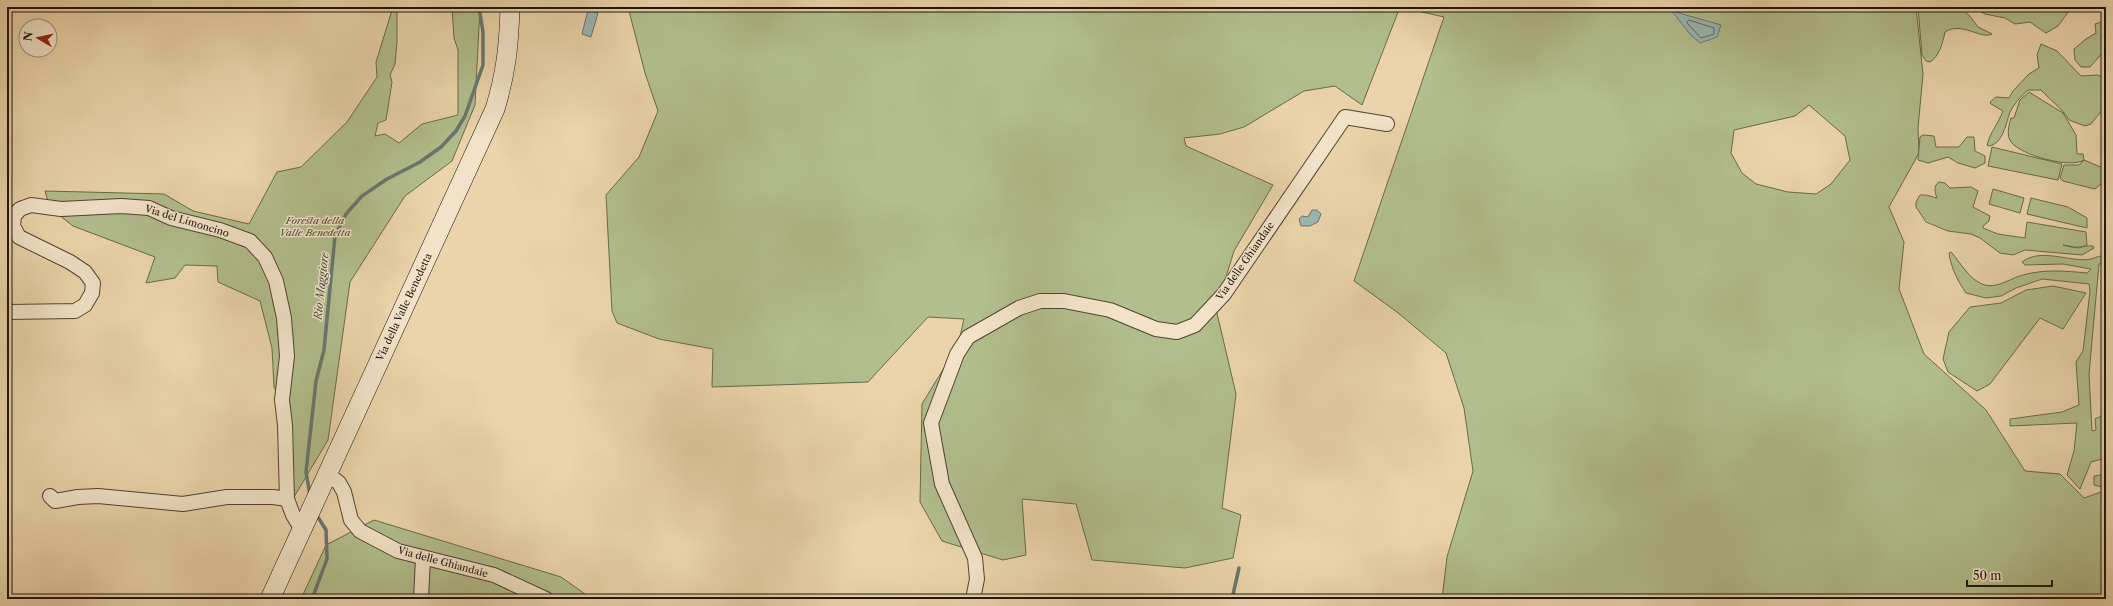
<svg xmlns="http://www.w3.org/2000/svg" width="2113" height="606" viewBox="0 0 2113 606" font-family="'Libre Caslon Text',serif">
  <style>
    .green { fill: #b2be8d; stroke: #68694d; fill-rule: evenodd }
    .water { fill: #9bb7b2; stroke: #697670 }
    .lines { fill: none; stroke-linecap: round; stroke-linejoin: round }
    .shore { stroke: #5c6660; stroke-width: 1 }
    .stream { stroke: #697670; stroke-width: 3.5 }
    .street-casing { stroke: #504434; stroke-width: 16 }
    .secondary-casing { stroke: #1d140d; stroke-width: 20 }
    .street { stroke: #f2e3c8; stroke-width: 14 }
    .secondary { stroke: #f2e3c8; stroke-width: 19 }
    .labels { text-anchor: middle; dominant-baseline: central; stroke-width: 3; stroke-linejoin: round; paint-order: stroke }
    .park-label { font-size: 10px; font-style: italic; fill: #4a4733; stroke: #f2e3c8 }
    .street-label { font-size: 10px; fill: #1d140d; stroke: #f2e3c8 }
    .water-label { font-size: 11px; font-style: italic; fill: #494d47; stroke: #f2e3c8 }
  </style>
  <rect width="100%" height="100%" fill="#ebd4ab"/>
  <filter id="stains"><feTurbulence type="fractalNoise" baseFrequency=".005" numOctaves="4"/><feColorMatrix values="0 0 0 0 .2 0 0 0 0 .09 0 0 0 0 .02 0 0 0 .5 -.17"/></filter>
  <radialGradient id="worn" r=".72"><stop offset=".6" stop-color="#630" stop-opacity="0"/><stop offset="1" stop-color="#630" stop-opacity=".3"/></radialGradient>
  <g class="green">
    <path d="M 393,7 L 397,7 L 397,41 L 395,64 L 390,75 L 392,82 L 386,120 L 378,123 L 375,136 L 385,134 L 399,143 L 422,124 L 458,115 L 458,50 L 454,38 L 452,7 L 480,7 L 475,105 L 452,161 L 405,196 L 350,282 L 328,440 L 294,497 L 289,415 L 274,387 L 272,348 L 260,301 L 218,282 L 217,266 L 185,265 L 175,278 L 146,283 L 155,257 L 73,226 L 50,208 L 45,191 L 164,194 L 193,211 L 249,224 L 277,172 L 301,167 L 347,122 L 377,77 L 376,62 Z"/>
    <path d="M 628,7 L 1916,7 L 1923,74 L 1918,128 L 1919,153 L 1889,207 L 1904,242 L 1899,289 L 1924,354 L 1986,410 L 2025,471 L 2060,474 L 2084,498 L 2104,491 L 2106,599 L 1442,599 L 1447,557 L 1473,471 L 1464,408 L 1446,353 L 1397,312 L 1354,281 L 1444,17 L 1400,7 L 1362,105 L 1335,86 L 1304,91 L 1244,127 L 1220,134 L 1184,138 L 1186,146 L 1273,185 L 1234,251 L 1216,309 L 1236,394 L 1222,508 L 1241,515 L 1233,558 L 1185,568 L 1092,560 L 1076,504 L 1022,499 L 1026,555 L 1003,560 L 942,541 L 920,502 L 922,404 L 958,345 L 964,319 L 928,317 L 868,382 L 712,387 L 713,349 L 659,339 L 617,323 L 612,311 L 606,195 L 639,157 L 658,111 L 645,73 ZM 1809,105 L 1845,136 L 1850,160 L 1831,184 L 1816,194 L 1788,192 L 1756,184 L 1742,173 L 1731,153 L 1734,130 L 1795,116 Z"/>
    <path d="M 1918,7 L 1927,7 L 1932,11 L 1935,7 L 1959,7 L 1969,15 L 1978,27 L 1992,34 C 1981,40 1962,21 1945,32 C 1943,42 1939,57 1930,62 L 1926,61 L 1922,55 Z"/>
    <path d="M 1972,7 L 2072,7 L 2058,26 L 2046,33 L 2030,22 L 2015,24 L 2005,18 L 1985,14 Z"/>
    <path d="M 2097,7 L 2106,7 L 2106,49 L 2090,67 L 2081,67 L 2075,60 L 2074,49 L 2086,39 L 2096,33 L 2095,24 L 2105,21 L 2105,17 Z"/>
    <path d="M 2041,44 L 2057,51 L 2081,76 L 2097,75 L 2106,78 L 2103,109 L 2091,124 L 2085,126 L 2069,120 C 2062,108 2050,100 2041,90 L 2028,90 C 2021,96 2014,104 2010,112 C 2006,123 2003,144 1989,146 L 1987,145 C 1990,133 1999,122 2003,111 L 1991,104 L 1990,102 L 1996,97 L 2009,98 L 2013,91 L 2029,74 L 2039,68 L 2037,55 Z"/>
    <path d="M 2029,92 L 2063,113 L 2076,135 L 2077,154 L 2083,154 L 2084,160 L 2103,168 L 2106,180 L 2095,189 L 2063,181 L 2060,178 L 2064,165 L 2079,165 L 2084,160 C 2070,169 2021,155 2011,142 C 2006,135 2009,125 2011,118 L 2014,118 L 2020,100 Z"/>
    <path d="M 2106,134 L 2106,157 L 2103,156 L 2101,152 Z"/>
    <path d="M 1923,135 L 1934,136 L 1936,147 L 1959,147 L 1967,137 L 1974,137 L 1975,151 L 1985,156 L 1985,163 L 1975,168 L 1958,163 L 1948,157 L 1928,163 L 1918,160 L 1920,137 Z"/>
    <path d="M 1992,147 L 2062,164 L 2058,180 L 1988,166 Z"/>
    <path d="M 1939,182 L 1945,183 L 1950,188 L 1971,187 L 1978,191 L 1973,207 L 1990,216 L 1989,221 L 1983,226 L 1983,228 L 1998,234 L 2025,238 L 2027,222 L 2086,232 L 2087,245 L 2079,248 L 2063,245 C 2079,250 2080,245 2093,246 L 2094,248 L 2082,255 L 2025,250 L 2013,255 L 2000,253 L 1980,238 L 1971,234 L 1948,231 L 1926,222 L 1916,207 L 1916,202 L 1920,195 L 1926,195 L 1937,198 C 1935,193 1933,186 1939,182 Z"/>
    <path d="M 1993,189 L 2024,198 L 2020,213 L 1989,204 Z"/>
    <path d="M 2031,198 L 2068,207 L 2087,218 L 2087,228 L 2027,214 Z"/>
    <path d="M 1951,252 C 1961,263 1968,278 1982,284 C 1996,290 2010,278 2023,275 C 2044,269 2066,271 2087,273 L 2091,269 L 2063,264 L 2025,265 L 2022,262 C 2041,247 2070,263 2091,259 C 2098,257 2099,255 2106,257 L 2106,263 L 2099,264 L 2089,374 L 2092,431 L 2096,430 L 2095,419 L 2106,414 L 2106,458 L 2091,462 L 2080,489 L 2067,475 L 2074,451 L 2077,423 L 2010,426 L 2010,419 L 2062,412 L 2079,405 L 2076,362 L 2083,351 L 2090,291 L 2089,284 L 2042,279 L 2016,288 L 2001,296 L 1986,298 L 1966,293 C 1958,281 1951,268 1949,253 Z"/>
    <path d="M 2053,286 L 2086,293 L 2063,329 L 2040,318 L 1990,384 L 1977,391 L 1948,372 L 1943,359 L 1949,332 L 1970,307 L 2001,303 L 2026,290 Z"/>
    <path d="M 2106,474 L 2106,488 L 2094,485 L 2094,476 Z"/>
    <path d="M 374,520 L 561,577 L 592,599 L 301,599 L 326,545 Z"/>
  </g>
  <g class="water">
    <path d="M 588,10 L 598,13 L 591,37 L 582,34 Z"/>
    <path d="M 1672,11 L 1721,25 L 1717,37 L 1700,43 L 1690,34 Z"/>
    <path d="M 1312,210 L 1317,210 L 1321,214 L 1318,222 L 1310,226 L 1301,226 L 1299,219 L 1302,216 L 1308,217 Z"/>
  </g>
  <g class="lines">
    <path class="shore" d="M 1689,20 L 1714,28 L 1714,34 L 1701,38 L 1687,23 Z"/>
    <g class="stream">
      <path d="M 310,495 L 306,472 L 316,381 L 324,350 L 335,236 L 346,214 L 362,196 L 387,179 L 420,162 L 441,147 L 456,131 L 465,116 L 483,65 L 483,32 L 479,7"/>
      <path d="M 312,599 L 327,559 L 326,530 L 316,514"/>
      <path d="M 1232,599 L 1239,568"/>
    </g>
    <defs>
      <g id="street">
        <path d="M 7,312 L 75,311 L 85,305 L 92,293 L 93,283 L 85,272 L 70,262 L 19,237 L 13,226 L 14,216 L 20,209 L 31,205 L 61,209 L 121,206 L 149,208 L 171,218 L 220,230 L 250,241 L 265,257 L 276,281 L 284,318 L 287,356 L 282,400 L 285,425 L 287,499 L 293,515 L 302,530"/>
        <path d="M 328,474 L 339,483 L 344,492 L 351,520 L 360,531 L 398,551 L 494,575 L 546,599"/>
        <path d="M 50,496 L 55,501 L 78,497 L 98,496 L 183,504 L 227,497 L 273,497 L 287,499"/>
        <path d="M 421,599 L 423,558"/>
        <path d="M 973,599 L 977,579 L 975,558 L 942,484 L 931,423 L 957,354 L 968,337 L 1019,308 L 1040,301 L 1064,301 L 1110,310 L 1156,329 L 1177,332 L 1195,325 L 1224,294 L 1345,117 L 1387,124"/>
      </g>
      <path id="secondary" d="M 270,599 L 495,109 C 506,73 509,45 510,7"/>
    </defs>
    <use href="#street" class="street-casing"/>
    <use href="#secondary" class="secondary-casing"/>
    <use href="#street" class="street"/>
    <use href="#secondary" class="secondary"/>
  </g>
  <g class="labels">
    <g class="park-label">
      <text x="315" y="220">Foresta della<tspan x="315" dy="12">Valle Benedetta</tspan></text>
    </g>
    <g class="street-label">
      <text transform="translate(187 221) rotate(17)">Via del Limoncino</text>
      <text transform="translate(1245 261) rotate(-55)">Via delle Ghiandaie</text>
      <text transform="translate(404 307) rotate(-65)">Via della Valle Benedetta</text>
      <text transform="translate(443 562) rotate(15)">Via delle Ghiandaie</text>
    </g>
    <g class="water-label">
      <text transform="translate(321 286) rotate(-84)">Rio Maggiore</text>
    </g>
  </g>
  <rect width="2113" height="606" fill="none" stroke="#ebd4ab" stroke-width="24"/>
  <rect x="8" y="8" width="2097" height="590" fill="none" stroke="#1d140d" stroke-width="2"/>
  <rect x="12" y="12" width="2089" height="582" fill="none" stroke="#1d140d"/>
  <g transform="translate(38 38) rotate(279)"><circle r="19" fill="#f2e3c8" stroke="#9d907d"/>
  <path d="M0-3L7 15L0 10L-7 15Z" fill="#8f2418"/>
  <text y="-6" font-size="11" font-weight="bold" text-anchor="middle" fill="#1d140d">N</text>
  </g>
  <path d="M1967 580v6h85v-6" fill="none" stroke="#1d140d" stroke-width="2"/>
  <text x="1973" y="580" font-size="12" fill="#1d140d" stroke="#f2e3c8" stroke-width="3" paint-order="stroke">50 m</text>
  <rect width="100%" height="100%" filter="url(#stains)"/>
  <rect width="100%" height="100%" fill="url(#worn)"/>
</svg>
